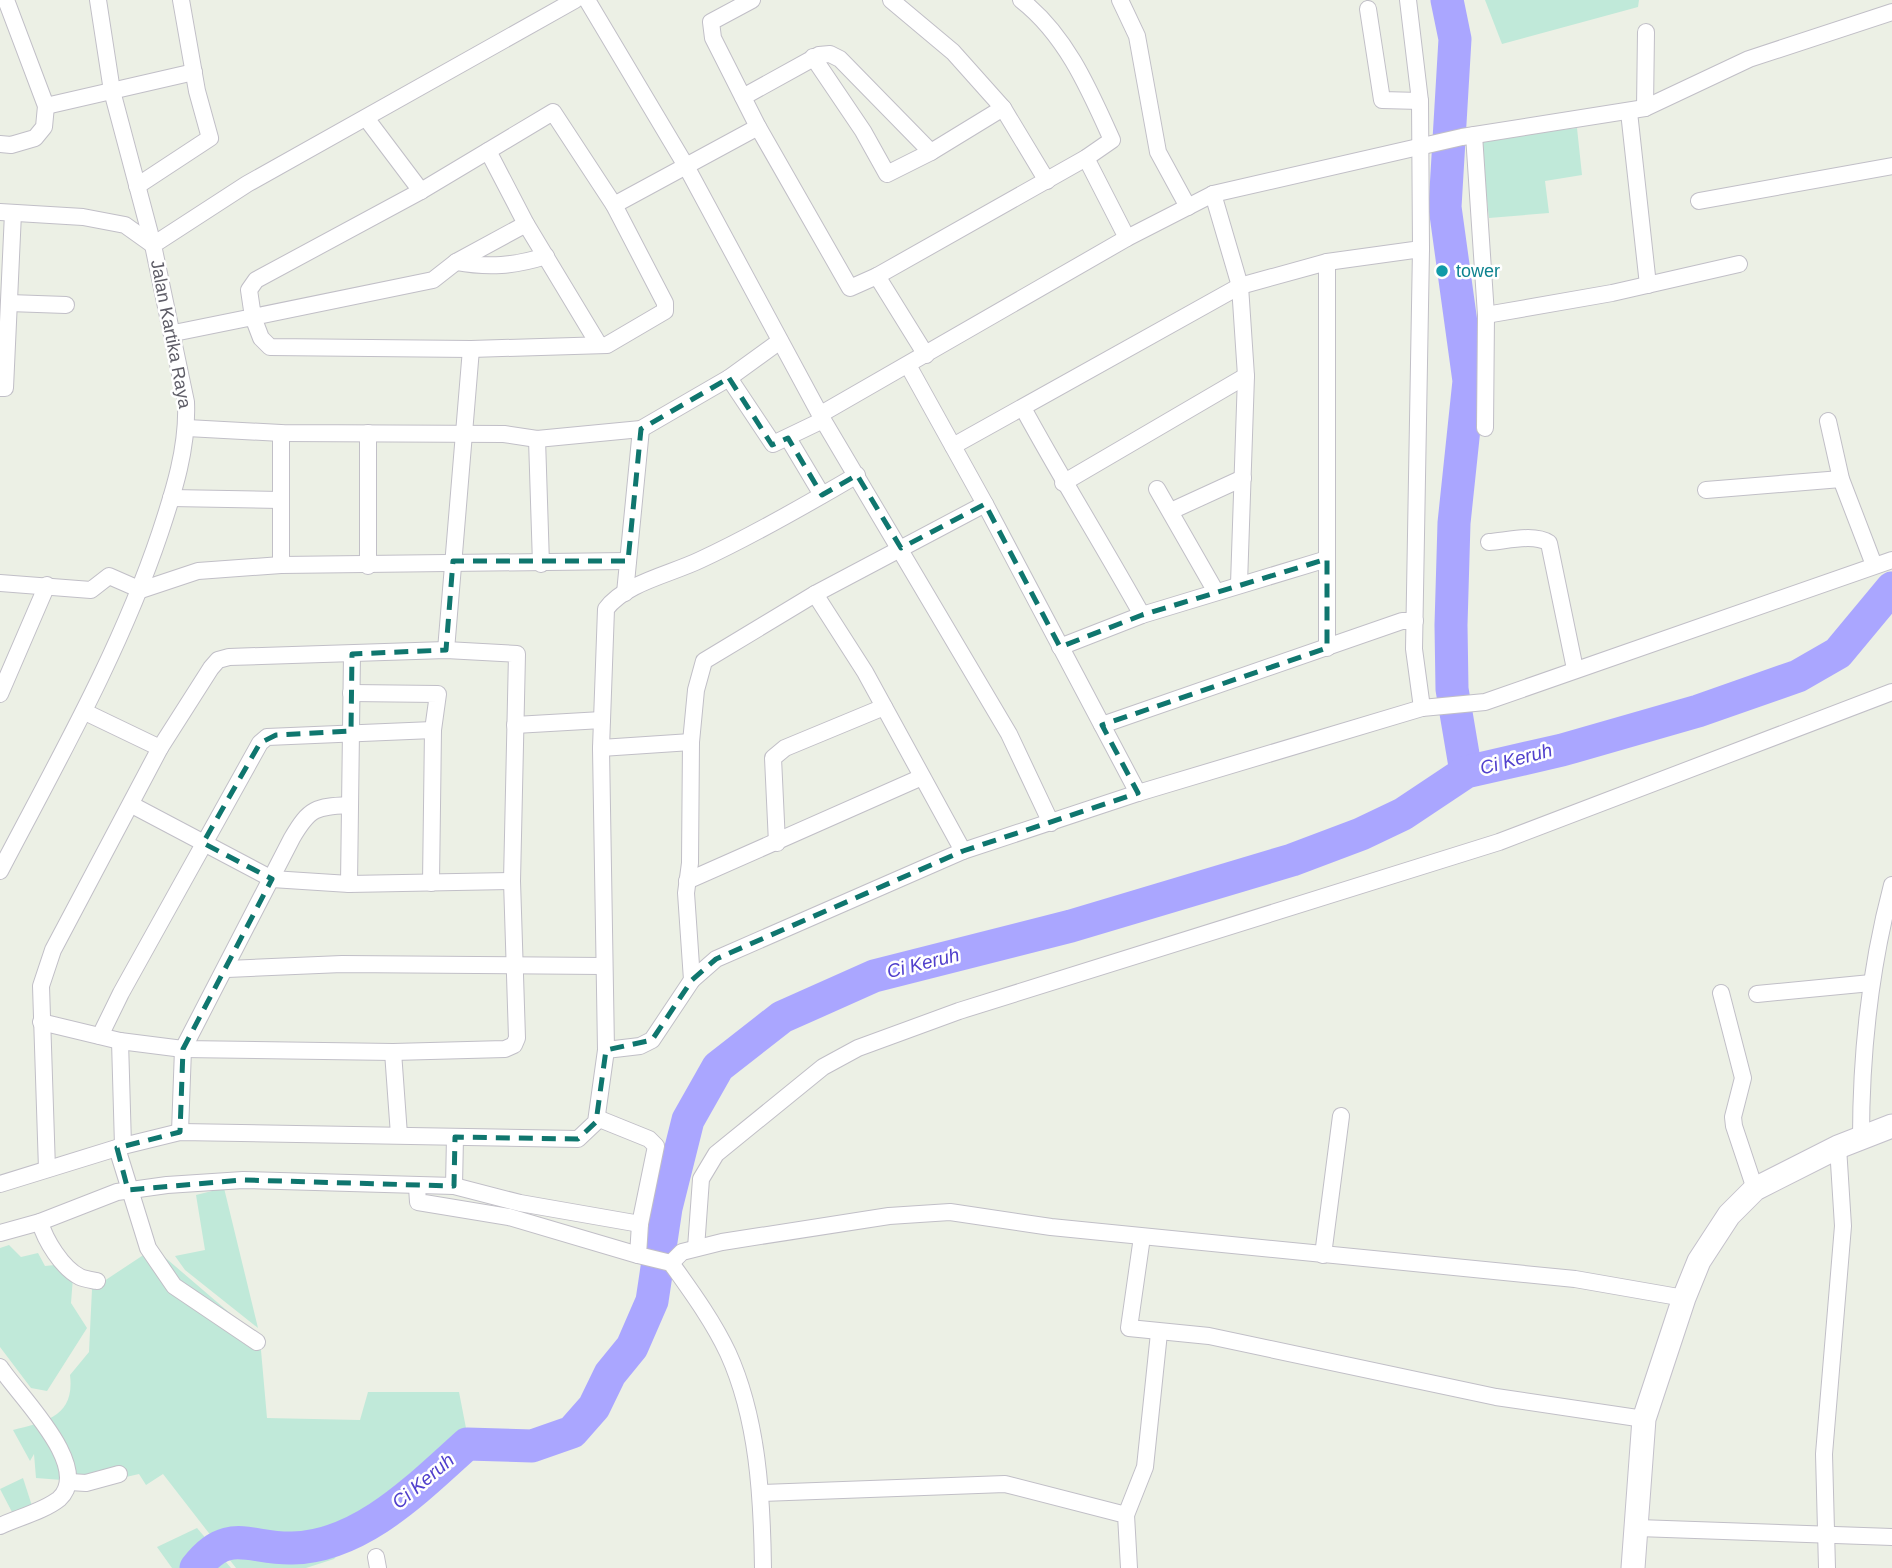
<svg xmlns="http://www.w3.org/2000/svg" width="1892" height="1568" viewBox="0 0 1892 1568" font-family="Arial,sans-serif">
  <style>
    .green { fill: #c0e9d9 }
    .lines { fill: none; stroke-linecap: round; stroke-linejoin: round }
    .river { stroke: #aaa6ff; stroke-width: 33 }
    .minor-casing { stroke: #c1bfc7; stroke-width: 18 }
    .secondary-casing { stroke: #c4c1cb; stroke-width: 25 }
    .minor { stroke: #fff; stroke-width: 16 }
    .secondary { stroke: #fff; stroke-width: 23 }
    .marked { fill: none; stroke: #0f766e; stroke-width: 5; stroke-dasharray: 14 9; stroke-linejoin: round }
    .culture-dot { fill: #0f9aa8; stroke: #fff; stroke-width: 2.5 }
    .labels { text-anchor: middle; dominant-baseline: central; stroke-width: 5; stroke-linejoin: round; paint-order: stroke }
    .culture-label { font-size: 18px; fill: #0d838f; stroke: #fff; text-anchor: start }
    .street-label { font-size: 18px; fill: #5e5d67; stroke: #fff }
    .water-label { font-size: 19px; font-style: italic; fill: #5140cc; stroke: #fff }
  </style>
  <rect width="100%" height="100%" fill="#ecf0e5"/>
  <g class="green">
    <path d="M 1485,0 L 1639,0 L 1638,7 L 1502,44 Z"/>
    <path d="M 1577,128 L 1582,175 L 1545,181 L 1549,213 L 1489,218 L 1480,139 Z"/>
    <path d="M 224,1188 L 258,1328 L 185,1270 L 175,1256 L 205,1250 L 196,1195 Z"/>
    <path d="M 9,1245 L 21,1257 L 38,1253 L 45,1266 L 65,1264 L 73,1277 L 71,1303 L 87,1328 L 47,1391 L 31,1388 L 0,1347 L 0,1248 Z"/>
    <path d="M 154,1248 L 260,1339 L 267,1418 L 360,1420 L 368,1392 L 459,1392 L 472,1459 L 372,1520 L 334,1559 L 306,1568 L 236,1568 L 163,1474 L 146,1485 L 139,1474 L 70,1490 L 62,1480 L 36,1478 L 34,1454 L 30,1461 L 13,1430 C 46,1422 75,1416 70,1375 L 89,1352 L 92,1289 Z"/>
    <path d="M 23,1478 L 32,1506 L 12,1512 L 0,1489 Z"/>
    <path d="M 197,1528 L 231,1568 L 172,1568 L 157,1547 Z"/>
  </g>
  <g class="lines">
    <g class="river">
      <path d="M 1447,0 L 1455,39 L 1445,207 L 1469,381 L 1454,523 L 1451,625 L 1452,689 L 1466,772"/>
      <path d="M 196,1568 C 228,1526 249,1549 292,1548 C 361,1547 419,1487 467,1444 L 532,1446 L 572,1432 L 594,1407 L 610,1374 L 632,1347 L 652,1301 L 666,1208 L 688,1120 L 718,1067 L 782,1017 L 874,976 L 1071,926 L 1292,860 L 1361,834 L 1403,814 L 1466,772 L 1562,750 L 1698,711 L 1798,676 L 1838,653 L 1892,588"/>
    </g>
    <defs>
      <g id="minor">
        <path d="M 98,0 L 112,91 L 153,245"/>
        <path d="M 587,0 L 686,166 L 823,420 L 1009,734 L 1051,823"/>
        <path d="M 752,0 L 711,22 L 713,38 L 758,127 L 850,288 L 877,276 L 1086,158 L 1112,140 C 1089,89 1066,35 1021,0"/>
        <path d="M 891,0 L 953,52 L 1003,108 L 1047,181"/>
        <path d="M 1120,0 L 1137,36 L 1158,152 L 1188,207"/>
        <path d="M 1368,9 L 1382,100 L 1420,101"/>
        <path d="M 813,57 L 863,131 L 887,174 L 931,152"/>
        <path d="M 743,97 L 819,55 L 830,54 L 840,59 L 931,152 L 1003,108"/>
        <path d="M 46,106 L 194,72"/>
        <path d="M 1645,108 L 1646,32"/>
        <path d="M 1629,112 L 1648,285"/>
        <path d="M 366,118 L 421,191"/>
        <path d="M 1474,135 L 1486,315 L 1485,428"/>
        <path d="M 0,144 L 11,145 L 35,138 L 44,127 L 46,106 L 6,0"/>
        <path d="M 488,151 L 526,224 L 599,345"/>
        <path d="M 1086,158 L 1127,238"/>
        <path d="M 137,186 L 210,138 L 197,91 L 181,0"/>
        <path d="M 1213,194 L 1240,286 L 1246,376 L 1239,584"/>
        <path d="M 1699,201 L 1892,166"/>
        <path d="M 614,205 L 758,127"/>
        <path d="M 0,212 L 83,217 L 125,225 L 153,245"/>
        <path d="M 456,262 C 489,268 514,266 546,256"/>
        <path d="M 877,276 L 926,355"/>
        <path d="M 9,303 L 66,305"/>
        <path d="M 1486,315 L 1612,293 L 1739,264"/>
        <path d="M 174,333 L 253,317 L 249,290 L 256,280 L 421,191 L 553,112 L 614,205 L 665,303 L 665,311 L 607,345 L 471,349 L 270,347 L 261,338 L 253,317 L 433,280 L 456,262 L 526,224"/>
        <path d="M 909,367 L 985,504 L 1138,793"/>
        <path d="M 729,378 L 773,444 L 823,420"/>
        <path d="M 0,388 L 5,388 L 13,213"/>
        <path d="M 1023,408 C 1061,478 1103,545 1142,615"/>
        <path d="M 821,414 L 1127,238 L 1213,194 L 1462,137 L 1645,108 L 1749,59 L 1892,12"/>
        <path d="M 1828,421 L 1841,479 L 1874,565"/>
        <path d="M 187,428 L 281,433 L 504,434 L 537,439 L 641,429 L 729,378 L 780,341"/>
        <path d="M 281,433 L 281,565"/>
        <path d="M 368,433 L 368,566"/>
        <path d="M 788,438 L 822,495"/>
        <path d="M 537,439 L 541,564"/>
        <path d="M 953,446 L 1240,286 L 1327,262 L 1421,249 L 1420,101 L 1408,0"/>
        <path d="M 1063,483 L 1246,376"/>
        <path d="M 1157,489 L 1216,592"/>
        <path d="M 1706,490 L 1841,479"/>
        <path d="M 171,498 L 280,500"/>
        <path d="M 1171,511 L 1243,478"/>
        <path d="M 1489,542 C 1506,541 1534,533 1549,543 L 1575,669"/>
        <path d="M 0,583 L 91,590 L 109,576 L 141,590 L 198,571 L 281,565 L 628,561"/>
        <path d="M 625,593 L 641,429"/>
        <path d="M 815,594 L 865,672 L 963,851"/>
        <path d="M 1060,647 L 1142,615 L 1327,559"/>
        <path d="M 1327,648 L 1327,262"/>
        <path d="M 446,650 L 471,349"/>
        <path d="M 351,693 L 438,694 L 433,730 L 431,883"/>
        <path d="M 0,694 L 47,585"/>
        <path d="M 1422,708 L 1485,702 L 1892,560"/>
        <path d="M 515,725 L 602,720"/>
        <path d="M 1102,725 L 1402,621 L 1415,621"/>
        <path d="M 601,748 L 691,742"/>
        <path d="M 132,805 L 272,879 L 349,884 L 512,881"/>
        <path d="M 777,843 L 773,758 L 785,748 L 884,707"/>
        <path d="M 0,871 C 58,760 120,652 160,533 C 174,491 188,447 186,402 L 153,245 L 247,184 L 575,0"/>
        <path d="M 687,881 L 922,777"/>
        <path d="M 349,884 L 352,654"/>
        <path d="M 227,969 L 342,964 L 603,966"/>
        <path d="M 692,980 L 686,893 L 690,863 L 691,742 L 696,690 L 704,661 L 815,594 L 985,504"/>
        <path d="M 1721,993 L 1743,1078 L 1733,1117 L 1734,1126 L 1755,1189"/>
        <path d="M 1757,994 L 1871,983"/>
        <path d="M 41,1022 L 120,1041 L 183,1049 L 393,1052 L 505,1049 L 514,1045 L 517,1038 L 512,881 L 517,654 L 446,650 L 229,657 L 218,660 L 211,668 L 160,748 L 85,712"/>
        <path d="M 100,1036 L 121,993 L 260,743 L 267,737 L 433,730"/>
        <path d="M 120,1041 L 123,1146"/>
        <path d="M 606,1050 L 640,1046 L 652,1040 L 692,980 L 716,959 L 963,851 L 1138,793 L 1422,708 L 1414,649 L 1421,249"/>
        <path d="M 393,1052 L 399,1135"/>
        <path d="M 597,1118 L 649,1139 L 656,1146 L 640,1224 L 638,1255 L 671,1263 L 682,1252 L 722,1242 L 889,1216 L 950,1212 L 1051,1227 L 1575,1279 L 1684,1298"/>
        <path d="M 180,1132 L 183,1049 L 292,838 C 310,807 316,807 350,805"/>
        <path d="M 1861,1138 C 1861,1052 1870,968 1892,885"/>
        <path d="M 117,1148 L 148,1248 L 174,1286 L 257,1342"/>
        <path d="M 47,1169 L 41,986 L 53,950 L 160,748"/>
        <path d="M 0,1184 L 123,1146 L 180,1132 L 578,1139 L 596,1122 L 606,1050 L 601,748 L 606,609 C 625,583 671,574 700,560 C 754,535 806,505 857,475"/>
        <path d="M 454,1186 L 455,1137"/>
        <path d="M 417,1187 L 418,1202 L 509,1217 L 638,1255"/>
        <path d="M 40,1222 C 45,1240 62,1268 80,1277 C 84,1279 92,1280 97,1281"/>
        <path d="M 0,1233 L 40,1222 L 117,1192 L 167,1185 L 243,1180 L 454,1186 L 520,1203 L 640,1224"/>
        <path d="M 1142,1237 L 1129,1328 L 1209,1336 L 1496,1397 L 1644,1419"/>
        <path d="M 696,1248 L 701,1179 L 716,1154 L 823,1067 L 858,1048 L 959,1011 L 1499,842 L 1892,692"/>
        <path d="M 1323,1255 L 1341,1116"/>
        <path d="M 671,1263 C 691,1291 713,1321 728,1353 C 758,1419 762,1497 763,1568"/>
        <path d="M 0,1367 C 18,1395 94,1467 59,1499 C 44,1511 17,1518 0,1526"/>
        <path d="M 70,1482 L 86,1483 L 119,1474"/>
        <path d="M 760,1493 L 1005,1484 L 1126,1515 L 1129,1568"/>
        <path d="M 1126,1515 L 1145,1467 L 1159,1333"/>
        <path d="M 1638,1528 L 1892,1537"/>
        <path d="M 376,1557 L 378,1568"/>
        <path d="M 1827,1568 L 1824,1454 L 1843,1226 L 1838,1147"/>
      </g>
      <path id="secondary" d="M 1633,1568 L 1644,1419 L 1684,1298 L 1699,1261 L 1729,1215 L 1755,1189 L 1838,1147 L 1892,1126"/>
    </defs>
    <use href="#minor" class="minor-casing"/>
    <use href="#secondary" class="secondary-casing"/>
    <use href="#minor" class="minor"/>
    <use href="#secondary" class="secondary"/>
  </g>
  <path class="marked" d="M 729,378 L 772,445 L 788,438 L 822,495 L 857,475 L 901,548 L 985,504 L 1060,647 L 1142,615 L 1327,559 L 1327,648 L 1102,725 L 1138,793 L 963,851 L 716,959 L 692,980 L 652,1040 L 606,1050 L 596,1122 L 578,1139 L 455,1137 L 454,1186 L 243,1180 L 128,1190 L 117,1148 L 180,1132 L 183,1049 L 272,879 L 203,843 L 260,743 L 276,735 L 351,731 L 352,654 L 446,650 L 453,561 L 628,561 L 641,429 Z"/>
  <circle class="culture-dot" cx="1442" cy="271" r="7"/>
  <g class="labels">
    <g class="culture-label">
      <text x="1456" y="271">tower</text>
    </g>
    <g class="street-label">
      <text transform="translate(171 334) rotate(79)">Jalan Kartika Raya</text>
    </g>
    <g class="water-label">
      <text transform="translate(1516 759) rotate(-15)">Ci Keruh</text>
      <text transform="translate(923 963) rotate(-14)">Ci Keruh</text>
      <text transform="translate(423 1481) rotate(-40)">Ci Keruh</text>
    </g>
  </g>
</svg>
